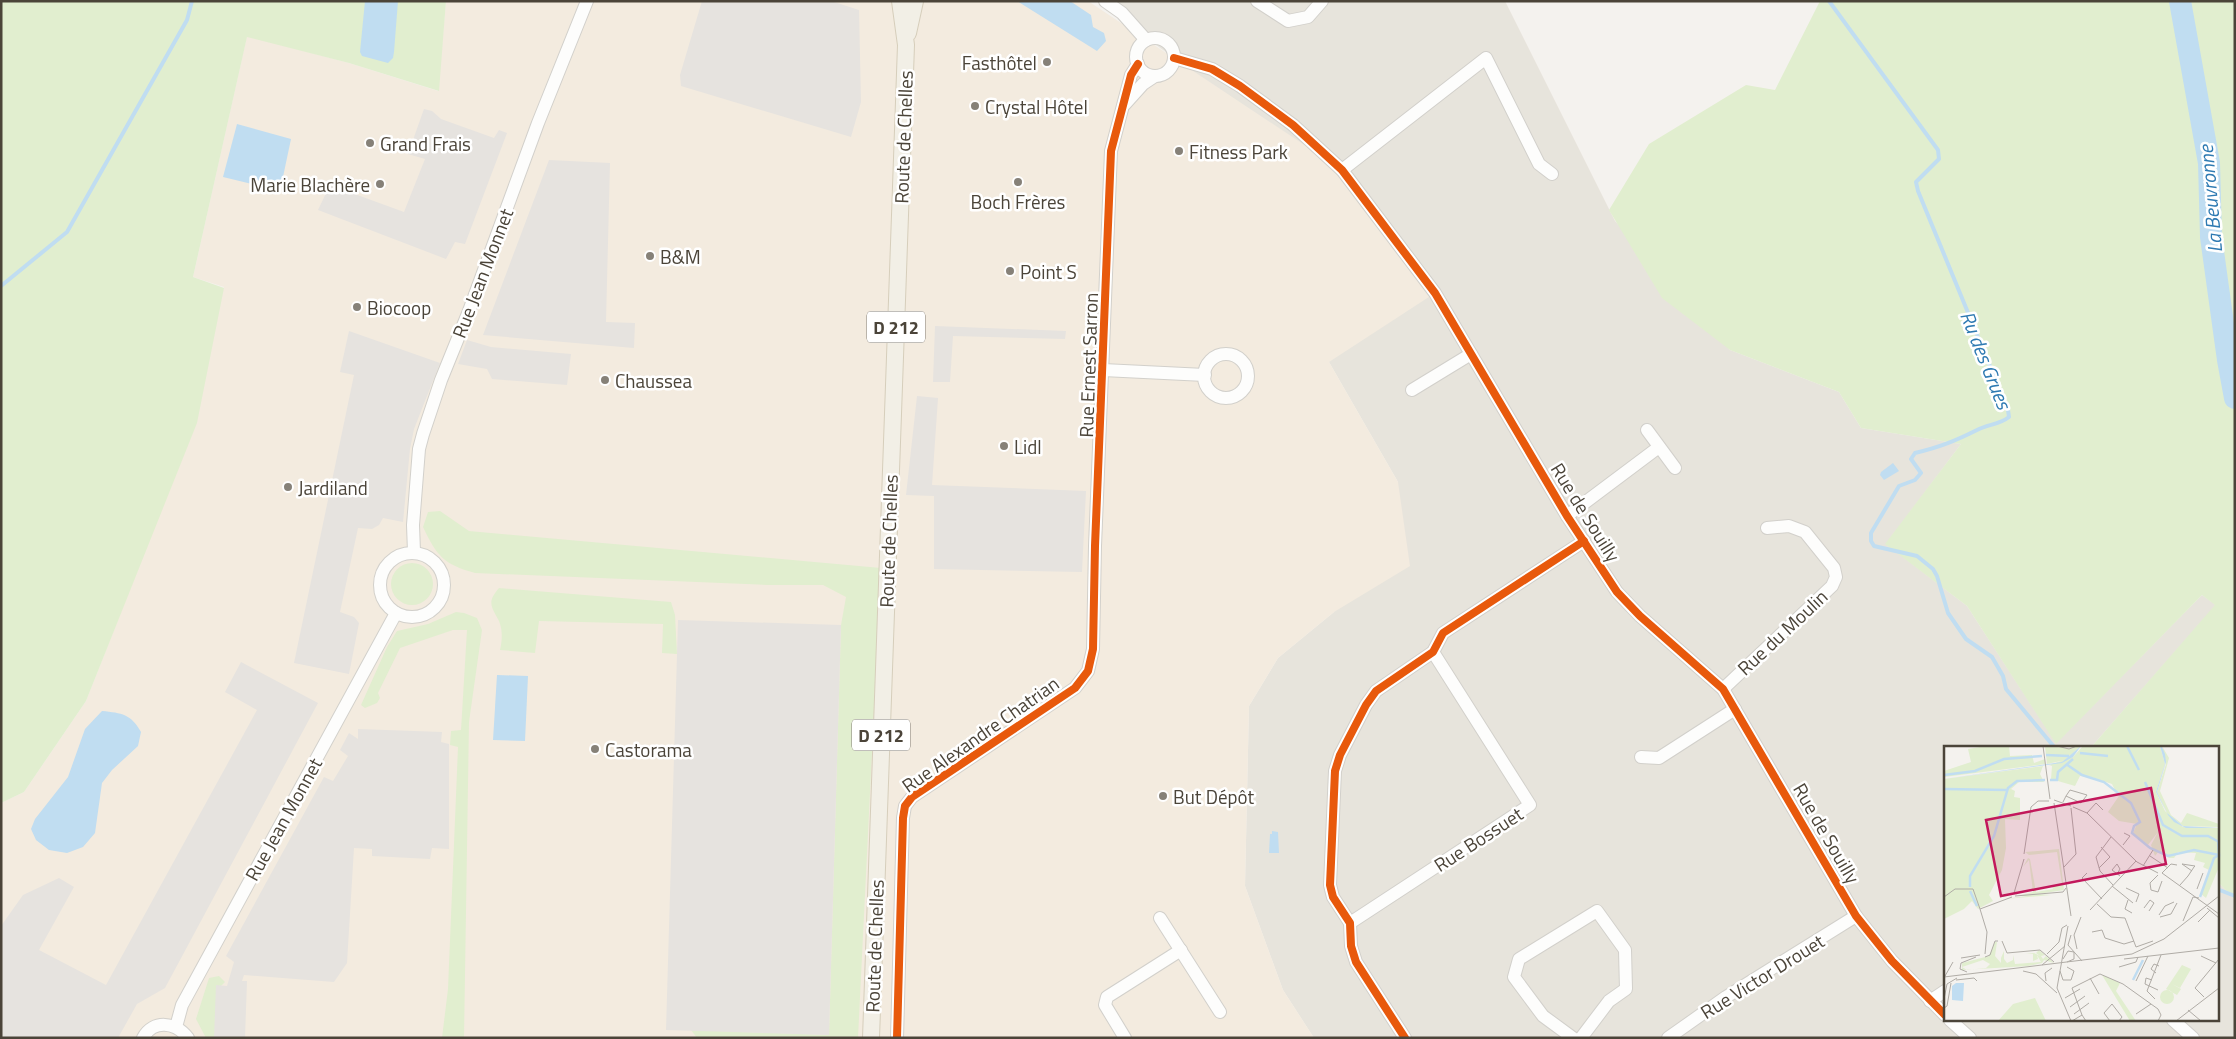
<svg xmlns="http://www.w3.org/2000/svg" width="2236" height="1039" viewBox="0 0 2236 1039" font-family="'Titillium Web',sans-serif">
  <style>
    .residential { fill: #e7e4dc }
    .commercial { fill: #f3ebdf }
    .green { fill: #e1eecf }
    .parking { fill: #e6e3df }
    .water { fill: #c0ddf1 }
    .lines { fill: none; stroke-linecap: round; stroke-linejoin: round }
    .stream { stroke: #c0ddf1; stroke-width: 4 }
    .river { stroke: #c0ddf1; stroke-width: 22 }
    .minor-casing { stroke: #d2d0cb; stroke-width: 14 }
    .major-casing { stroke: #d6cebb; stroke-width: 18 }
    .minor { stroke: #fdfdfc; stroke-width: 12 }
    .major { stroke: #f2efe6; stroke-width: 16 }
    .cycleway-casing { stroke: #fff; stroke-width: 11 }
    .cycleway { stroke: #e8590c; stroke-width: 8 }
    .poi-dot { fill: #868178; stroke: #fff; stroke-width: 2 }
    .labels { text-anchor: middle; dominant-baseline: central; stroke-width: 5; stroke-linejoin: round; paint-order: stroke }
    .shield { fill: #fff; stroke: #817c74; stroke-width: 1 }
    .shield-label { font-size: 18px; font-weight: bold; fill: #4b4439 }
    .poi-label { font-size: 19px; fill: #4b4439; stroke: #fff; text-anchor: start }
    .street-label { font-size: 19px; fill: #4b4439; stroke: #fff }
    .water-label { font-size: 20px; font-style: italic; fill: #2e7ab2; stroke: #fff }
    .inset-river { fill: none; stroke: #c0ddf1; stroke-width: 2.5 }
    .inset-road { fill: none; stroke: #b0aca6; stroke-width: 1 }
    .view { fill: #c2185b; fill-opacity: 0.15; stroke: #c2185b; stroke-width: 2.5 }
    .inset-edge { fill: none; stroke: #4b4439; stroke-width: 2.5 }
  </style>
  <rect width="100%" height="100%" fill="#f4f2ee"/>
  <path class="residential" d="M 1096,1 L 1505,1 L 1615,221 L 1730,350 L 1839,392 L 1861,428 L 1961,444 L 1886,544 L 1967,606 L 2056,743 L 2202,595 L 2216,605 L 2093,745 L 2094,748 L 1945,748 L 1945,1020 L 2217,1020 L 2217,881 L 2235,900 L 2235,1038 L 1314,1038 L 1283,990 L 1245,886 L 1249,706 L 1278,658 L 1334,612 L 1398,482 L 1329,362 L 1174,58 Z"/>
  <path class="commercial" d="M 446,1 L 1088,1 L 1342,170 L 1435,293 L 1329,362 L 1398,482 L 1410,566 L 1334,612 L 1278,658 L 1249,706 L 1245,886 L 1283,990 L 1314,1038 L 1,1038 L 1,803 L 24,792 L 86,701 L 144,554 L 224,287 L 193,277 L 247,36 L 349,63 L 438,91 Z"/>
  <g class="green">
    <path d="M 1,1 L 446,1 L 439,91 L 349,63 L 247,37 L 193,277 L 224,288 L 197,423 L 86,701 L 24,792 L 1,803 Z"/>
    <path d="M 1820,1 L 2235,1 L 2235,900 L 2217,881 L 2217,748 L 2094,748 L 2093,745 L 2215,605 L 2202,595 L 2056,744 L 1967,606 L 1885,544 L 1961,444 L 1861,428 L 1839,392 L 1730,350 L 1662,298 L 1609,210 L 1649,144 L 1746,85 L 1775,90 Z"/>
    <path d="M 440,511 L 469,531 L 881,568 L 858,1038 L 697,1038 L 691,1030 L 829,1035 L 841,625 L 846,597 L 823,585 L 768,585 L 475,573 C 443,564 437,556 423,527 L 428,512 Z"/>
    <circle cx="412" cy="584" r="21"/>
    <path d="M 499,588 L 671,602 L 675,615 L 677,654 L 662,653 L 663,624 L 539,621 L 535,653 L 500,650 C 502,641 503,631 499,621 C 492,607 486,603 499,588 Z"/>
    <path d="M 456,612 L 464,613 L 477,618 L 482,630 L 469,722 L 464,1038 L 442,1038 L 448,989 L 458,747 L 450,745 L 451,731 L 461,730 L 467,630 L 453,630 L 400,648 L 378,693 L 380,698 L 377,703 L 365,708 L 361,705 L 387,647 L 397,631 L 428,624 Z"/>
    <path d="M 219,976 L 225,982 L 217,990 L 217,1038 L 206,1038 L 196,1019 L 209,978 Z"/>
  </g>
  <g class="parking">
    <path d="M 702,1 L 831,1 L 859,10 L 861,102 L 851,137 L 681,86 L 680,75 Z"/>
    <path d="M 424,109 L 432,111 L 441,119 L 494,138 L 499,130 L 507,133 L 465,244 L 455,242 L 446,259 L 318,210 L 330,185 L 404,212 L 425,159 L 408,154 Z"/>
    <path d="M 549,160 L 610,163 L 606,322 L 635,323 L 634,348 L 483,335 Z"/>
    <path d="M 935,326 L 1066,331 L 1065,339 L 953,336 L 950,382 L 933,382 Z"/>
    <path d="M 349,331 L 440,363 L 414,429 L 410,449 L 403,522 L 383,518 L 379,525 L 372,529 L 358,528 L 340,612 L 354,617 L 359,623 L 349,674 L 294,663 L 354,375 L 340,372 Z"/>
    <path d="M 467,340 L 491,347 L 571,354 L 567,385 L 492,379 L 487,369 L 458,364 Z"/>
    <path d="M 917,396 L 938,398 L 932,485 L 1086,491 L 1082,572 L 934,569 L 934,496 L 906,495 Z"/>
    <path d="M 678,620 L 841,625 L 829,1035 L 666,1030 Z"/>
    <path d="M 241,662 L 318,703 L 165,988 L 137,1004 L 118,1038 L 1,1038 L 1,926 L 23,895 L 59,878 L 74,887 L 39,950 L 106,985 L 257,710 L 225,692 Z"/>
    <path d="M 358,729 L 442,732 L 441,742 L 449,744 L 449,849 L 432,848 L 430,859 L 372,856 L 372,849 L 354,848 L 347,963 L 334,982 L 244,975 L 242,981 L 247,981 L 245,1038 L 214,1038 L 216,985 L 227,986 L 234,962 L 226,956 L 324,777 L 333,781 L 348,756 L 340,750 L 349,733 L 358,739 Z"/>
  </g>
  <g class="water">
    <path d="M 365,1 L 398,1 L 394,52 L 393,58 L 388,63 L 362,56 L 360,52 Z"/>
    <path d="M 1017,1 L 1070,1 L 1091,15 L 1093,27 L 1104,33 L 1106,41 L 1097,51 Z"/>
    <path d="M 237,124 L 291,139 L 280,191 L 223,177 Z"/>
    <path d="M 1893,463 L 1899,471 L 1884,480 L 1880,475 L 1881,472 Z"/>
    <path d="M 497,675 L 528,676 L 525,741 L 493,740 Z"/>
    <path d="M 102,711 C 122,713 131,714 141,732 L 138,746 L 112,770 L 102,783 L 95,833 L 83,847 L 67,853 L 49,850 L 36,840 L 31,829 L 35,819 L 68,777 L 85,729 Z"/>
    <path d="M 1272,831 L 1278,832 L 1279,853 L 1269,853 L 1270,834 L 1272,834 Z"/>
  </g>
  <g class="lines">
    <g class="stream">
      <path d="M 1829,1 L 1938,150 L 1939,159 L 1916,182 L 1918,191 L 2008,410 L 2009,417 C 1999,425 1988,424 1977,430 C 1955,441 1940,447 1915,453 L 1911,459 L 1921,473 L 1915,480 L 1899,486 L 1871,533 L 1871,541 L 1874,546 L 1917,556 L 1933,569 L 1937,576 L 1948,613 L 1966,639 L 1992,657 L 2003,676 L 2006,689 L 2055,748"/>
      <path d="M 1,286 L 67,232 L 187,20 L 192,1"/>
      <path d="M 2217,889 L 2235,896"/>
    </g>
    <path class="river" d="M 2180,1 L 2209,163 L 2211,237 L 2228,360 L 2235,398"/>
    <defs>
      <g id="minor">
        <path d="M 1105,1 L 1122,13 L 1146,40"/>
        <path d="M 1257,1 L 1288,21 L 1308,17 L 1322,1"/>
        <circle cx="1155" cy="57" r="19"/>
        <path d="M 1174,58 L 1212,69 L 1240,86 L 1293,125 L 1342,170 L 1435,293 L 1567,516 L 1617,592 L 1640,616 L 1723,689 L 1856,916 L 1892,961 L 1945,1015"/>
        <path d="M 1125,104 L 1143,84 L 1155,76"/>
        <path d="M 1342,170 L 1486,58 L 1539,164 L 1552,174"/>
        <circle cx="1226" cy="376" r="22"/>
        <path d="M 1103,370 L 1205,375"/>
        <path d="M 1412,390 L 1471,354"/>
        <path d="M 1647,430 L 1675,468"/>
        <path d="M 1567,516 L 1659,447"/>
        <path d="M 414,552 L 413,525 L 419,449 L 423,434 L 441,380 L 469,311 L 538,123 L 587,1"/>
        <circle cx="412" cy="585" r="32"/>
        <path d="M 1723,689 L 1832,586 L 1836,577 L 1834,568 L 1805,532 L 1789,526 L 1767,528"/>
        <path d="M 1641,757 L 1659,758 L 1735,709"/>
        <path d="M 1160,918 L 1220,1012"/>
        <path d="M 1350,923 L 1530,805 L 1433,652"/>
        <path d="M 1930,1001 L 1945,991"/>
        <path d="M 1950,1020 L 1970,1038"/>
        <path d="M 2173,1020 L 2193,1038"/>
        <path d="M 176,1027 L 182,1005 L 396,613"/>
        <path d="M 143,1038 C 153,1019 176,1022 188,1038"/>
        <path d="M 897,1038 L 903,818 L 905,806 L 912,797 L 1075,688 L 1088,671 L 1093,649 L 1095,546 L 1111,151 L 1131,75 L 1138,64"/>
        <path d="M 1125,1038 L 1105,1005 L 1107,997 L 1181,950"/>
        <path d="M 1405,1038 L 1356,962 L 1351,946 L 1350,923 L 1333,897 L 1330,885 L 1335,771 L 1340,755 L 1366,705 L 1376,691 L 1433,652 L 1443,633 L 1584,541"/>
        <path d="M 1573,1038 L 1543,1016 L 1514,977 L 1519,959 L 1597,911 L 1625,950 L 1626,989 L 1609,1001 L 1581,1038"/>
        <path d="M 1668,1038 L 1726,997 L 1856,916"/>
      </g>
      <g id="major">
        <path d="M 908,33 L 915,1"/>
        <path d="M 871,1038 L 906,45 L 900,1"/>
      </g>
    </defs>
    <use href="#minor" class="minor-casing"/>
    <use href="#major" class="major-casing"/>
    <use href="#minor" class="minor"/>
    <use href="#major" class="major"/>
    <defs>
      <g id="cycleway">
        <path d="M 1174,58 L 1212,69 L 1240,86 L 1293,125 L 1342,170 L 1435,293 L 1567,516 L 1617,592 L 1640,616 L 1723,689 L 1856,916 L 1892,961 L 1945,1015"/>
        <path d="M 897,1038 L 903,818 L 905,806 L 912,797 L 1075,688 L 1088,671 L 1093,649 L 1095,546 L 1111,151 L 1131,75 L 1138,64"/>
        <path d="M 1405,1038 L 1356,962 L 1351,946 L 1350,923 L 1333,897 L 1330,885 L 1335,771 L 1340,755 L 1366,705 L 1376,691 L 1433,652 L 1443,633 L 1584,541"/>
      </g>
    </defs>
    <use href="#cycleway" class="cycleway-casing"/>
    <use href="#cycleway" class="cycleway"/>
  </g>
  <g class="poi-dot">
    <circle cx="1047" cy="62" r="5"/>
    <circle cx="975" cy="106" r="5"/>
    <circle cx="370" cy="143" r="5"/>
    <circle cx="1179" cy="151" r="5"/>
    <circle cx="1018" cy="182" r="5"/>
    <circle cx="380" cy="184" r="5"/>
    <circle cx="650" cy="256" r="5"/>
    <circle cx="1010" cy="271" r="5"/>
    <circle cx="357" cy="307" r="5"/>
    <circle cx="605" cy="380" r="5"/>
    <circle cx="1004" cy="446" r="5"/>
    <circle cx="288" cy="487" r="5"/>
    <circle cx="595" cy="749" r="5"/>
    <circle cx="1163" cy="796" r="5"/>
  </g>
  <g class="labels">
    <g class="shield">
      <rect x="867" y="311.5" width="58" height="31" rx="4"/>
      <rect x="852" y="719.5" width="58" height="31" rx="4"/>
    </g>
    <g class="shield-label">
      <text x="896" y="327">D 212</text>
      <text x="881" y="735">D 212</text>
    </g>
    <g class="poi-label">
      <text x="1037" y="62" text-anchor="end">Fasthôtel</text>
      <text x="985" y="106">Crystal Hôtel</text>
      <text x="380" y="143">Grand Frais</text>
      <text x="1189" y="151">Fitness Park</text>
      <text x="370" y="184" text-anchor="end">Marie Blachère</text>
      <text x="1018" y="201" text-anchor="middle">Boch Frères</text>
      <text x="660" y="256">B&amp;M</text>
      <text x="1020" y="271">Point S</text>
      <text x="367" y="307">Biocoop</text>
      <text x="615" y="380">Chaussea</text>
      <text x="1014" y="446">Lidl</text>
      <text x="298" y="487">Jardiland</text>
      <text x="605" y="749">Castorama</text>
      <text x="1173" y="796">But Dépôt</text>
    </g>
    <g class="street-label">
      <text transform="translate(903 137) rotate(-88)">Route de Chelles</text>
      <text transform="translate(482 273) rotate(-69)">Rue Jean Monnet</text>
      <text transform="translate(1088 365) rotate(-88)">Rue Ernest Sarron</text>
      <text transform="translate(1586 512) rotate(58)">Rue de Souilly</text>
      <text transform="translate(888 541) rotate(-88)">Route de Chelles</text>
      <text transform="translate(1782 632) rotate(-43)">Rue du Moulin</text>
      <text transform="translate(980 734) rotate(-35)">Rue Alexandre Chatrian</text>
      <text transform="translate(283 819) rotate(-61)">Rue Jean Monnet</text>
      <text transform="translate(1827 833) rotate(60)">Rue de Souilly</text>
      <text transform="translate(1478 839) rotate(-33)">Rue Bossuet</text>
      <text transform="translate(874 946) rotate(-88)">Route de Chelles</text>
      <text transform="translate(1762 976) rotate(-32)">Rue Victor Drouet</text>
    </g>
    <g class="water-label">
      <text transform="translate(2210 199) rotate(-95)">La Beuvronne</text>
      <text transform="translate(1986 360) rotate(68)">Ru des Grues</text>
    </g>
  </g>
  <g transform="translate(1944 746)">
    <rect width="275" height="275" fill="#f4f2ee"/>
    <path d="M 42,0 L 65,0 L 66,10 L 88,9 L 90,17 L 101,13 L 101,18 L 0,31 L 0,25 L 27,16 L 24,3 ZM 101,0 L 125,2 L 137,0 L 121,14 L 103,18 ZM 139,0 L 216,0 L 221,18 L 212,46 L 221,65 L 239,81 L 275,82 L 275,121 L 262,152 L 257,148 L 265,124 L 259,121 L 261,117 L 250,114 L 252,107 L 234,106 L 230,112 L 225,112 L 215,105 L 211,110 L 207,99 L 214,86 L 204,99 L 189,87 L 193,78 L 175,75 L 164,66 L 177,47 L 171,44 L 168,38 L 144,30 L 136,30 L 131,40 L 107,33 L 108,20 L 105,19 L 129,11 ZM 218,0 L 225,12 L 216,45 L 227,69 L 237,77 L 243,67 L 275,78 L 275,81 L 239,80 L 223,67 L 213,46 L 222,18 ZM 99,20 L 96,28 L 100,36 L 75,36 L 67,43 L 71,45 L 70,51 L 76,52 L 76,74 L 61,73 L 62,102 L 58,124 L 45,149 L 49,155 L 34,163 L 28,155 L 20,163 L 0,173 L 0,33 ZM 115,103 L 120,144 L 94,148 L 107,149 L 61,153 L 83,150 L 73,150 L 71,146 L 72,143 L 73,150 L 89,146 L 85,114 L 79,121 L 84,112 L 86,113 L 92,146 L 109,143 L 108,140 L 118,138 L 113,106 L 85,109 L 81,106 ZM 51,196 L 53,196 L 51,210 L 57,217 L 57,212 L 60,205 L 60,213 L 63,217 L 69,214 L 69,209 L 71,218 L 97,216 L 93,209 L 94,213 L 89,215 L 89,208 L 82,208 L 90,207 L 96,210 L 92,207 L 95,204 L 101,209 L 97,210 L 99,213 L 102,210 L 110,217 L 100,214 L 98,217 L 84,220 L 18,224 L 18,217 L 45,210 ZM 39,214 L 46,218 L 42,222 L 23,224 L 18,221 ZM 238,219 L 247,223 L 236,242 L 228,238 L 237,243 L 233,249 L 222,243 ZM 158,229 L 176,237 L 172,245 L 192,275 L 186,275 ZM216 251a7 7 0 1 1 14 0a7 7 0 1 1-14 0ZM 91,252 L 102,275 L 54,275 L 69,258 Z" fill="#e1eecf" fill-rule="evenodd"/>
    <path d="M 137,0 L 129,11 L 118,17 L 0,33 L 118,16 ZM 216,0 L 218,1 L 221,8 L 222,16 L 213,46 L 223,67 L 239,80 L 275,82 L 242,82 L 230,76 L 224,69 L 212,46 L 221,18 ZM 12,237 L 20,237 L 19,255 L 8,254 L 8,240 Z" fill="#c0ddf1"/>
    <path class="inset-river" d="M 183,0 L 195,24M 136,7 L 164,10M 102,9 L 125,10M 122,18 L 138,29 L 160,36 L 187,57 L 196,76 L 190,80 L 188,87 L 206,102 L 224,110 L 250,104 L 275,109 L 274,95M 0,29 L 31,25 L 60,13 L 98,10M 106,34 L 113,34 L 114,26 L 129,13M 201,36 L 219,79 L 238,90 L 264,90 L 275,96M 0,43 L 63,44M 26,141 L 26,130 L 50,90 L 64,42 L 73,35 L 101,34M 26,145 L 33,160M 256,151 L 270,112 L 275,109M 189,234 L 199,214"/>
    <path class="inset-road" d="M 99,0 L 106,53M 113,0 L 125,3 L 133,0M 110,54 L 127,60M 119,56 L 122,50 L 126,44 L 143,49 L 137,57 L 122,50M 110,57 L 127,170M 129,61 L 143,67 L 193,116 L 214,127M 143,67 L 152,57 L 159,64M 167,91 L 152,111 L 156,125 L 169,139M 179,99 L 186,90 L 180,87M 80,108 L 87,61 L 94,55 L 105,55M 206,110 L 224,122M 199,120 L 209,104M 120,121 L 132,108 L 127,62M 155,122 L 166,111 L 157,101M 143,127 L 138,132 L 158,153M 218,127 L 275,168M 218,127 L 227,118 L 233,119M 173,128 L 176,123 L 173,118 L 168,124 L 176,130M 214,129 L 206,137 L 207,144 L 214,146 L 218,135M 236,139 L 244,130 L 250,121 L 251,120 L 238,118 L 248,125M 168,140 L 189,157M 182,142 L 195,148 L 192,156M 253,143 L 259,127M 70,147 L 80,113M 71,150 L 119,146 L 122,142M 0,151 L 11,143 L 29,143 L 36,163M 184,154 L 181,163 L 188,167M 153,158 L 167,171 L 181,172 L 192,201 L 209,195M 200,162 L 206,154 L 210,157 L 205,165M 263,162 L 275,172M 146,164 L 192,115M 215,169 L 221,160 L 230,156M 216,171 L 227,168 L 233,157M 239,175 L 249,151 L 255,152M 254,176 L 266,164M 124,180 L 113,242 L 127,275M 148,186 L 158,184 L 161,192 L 180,198 L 190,195M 127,189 L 124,199 L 138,215M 58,195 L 63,207 L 96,204 L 110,216M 133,203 L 130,189 L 137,171M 41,208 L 43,186 L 36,163 L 68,151M 103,208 L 115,196 L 118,182 L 123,179M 257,210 L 272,217M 41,211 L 46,209 L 51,195 L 54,195M 17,212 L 36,209M 119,213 L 124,205 L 130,206 L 130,213 L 123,216M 180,213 L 275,202M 98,219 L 121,200M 175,221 L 192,216 L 194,211M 79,225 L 92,228 L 113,247M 116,225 L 119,234 L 127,234 L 130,225 L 123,221M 23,226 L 16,223 L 17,217 L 32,211M 212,227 L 207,223 L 210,218 L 215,220M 1,230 L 9,216M 0,231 L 188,208 L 220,193 L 275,150M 146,232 L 155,248M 12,234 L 30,232 L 33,235M 208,234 L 202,232 L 201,238 L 214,244M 102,235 L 101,227 L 108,222M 192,235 L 204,210M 260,251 L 251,242 L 275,213M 121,252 L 136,243M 0,253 L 3,238 L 13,232M 211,253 L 203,245 L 217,209M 126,261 L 141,250M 0,262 L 3,260 L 7,237M 244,264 L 257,275M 130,268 L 145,257M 192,268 L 207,258M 138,269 L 128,242 L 156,228 L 179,238 L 214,263 L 217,269 L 214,275M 128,275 L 138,269 L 142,275M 166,275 L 160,267 L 168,258 L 178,271 L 175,275M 232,275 L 275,242"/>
    <path class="view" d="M 207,42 L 222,118 L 57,150 L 42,74 Z"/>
    <rect width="275" height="275" class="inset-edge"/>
  </g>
  <rect width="2236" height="1039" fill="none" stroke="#4b4439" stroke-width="5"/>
</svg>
